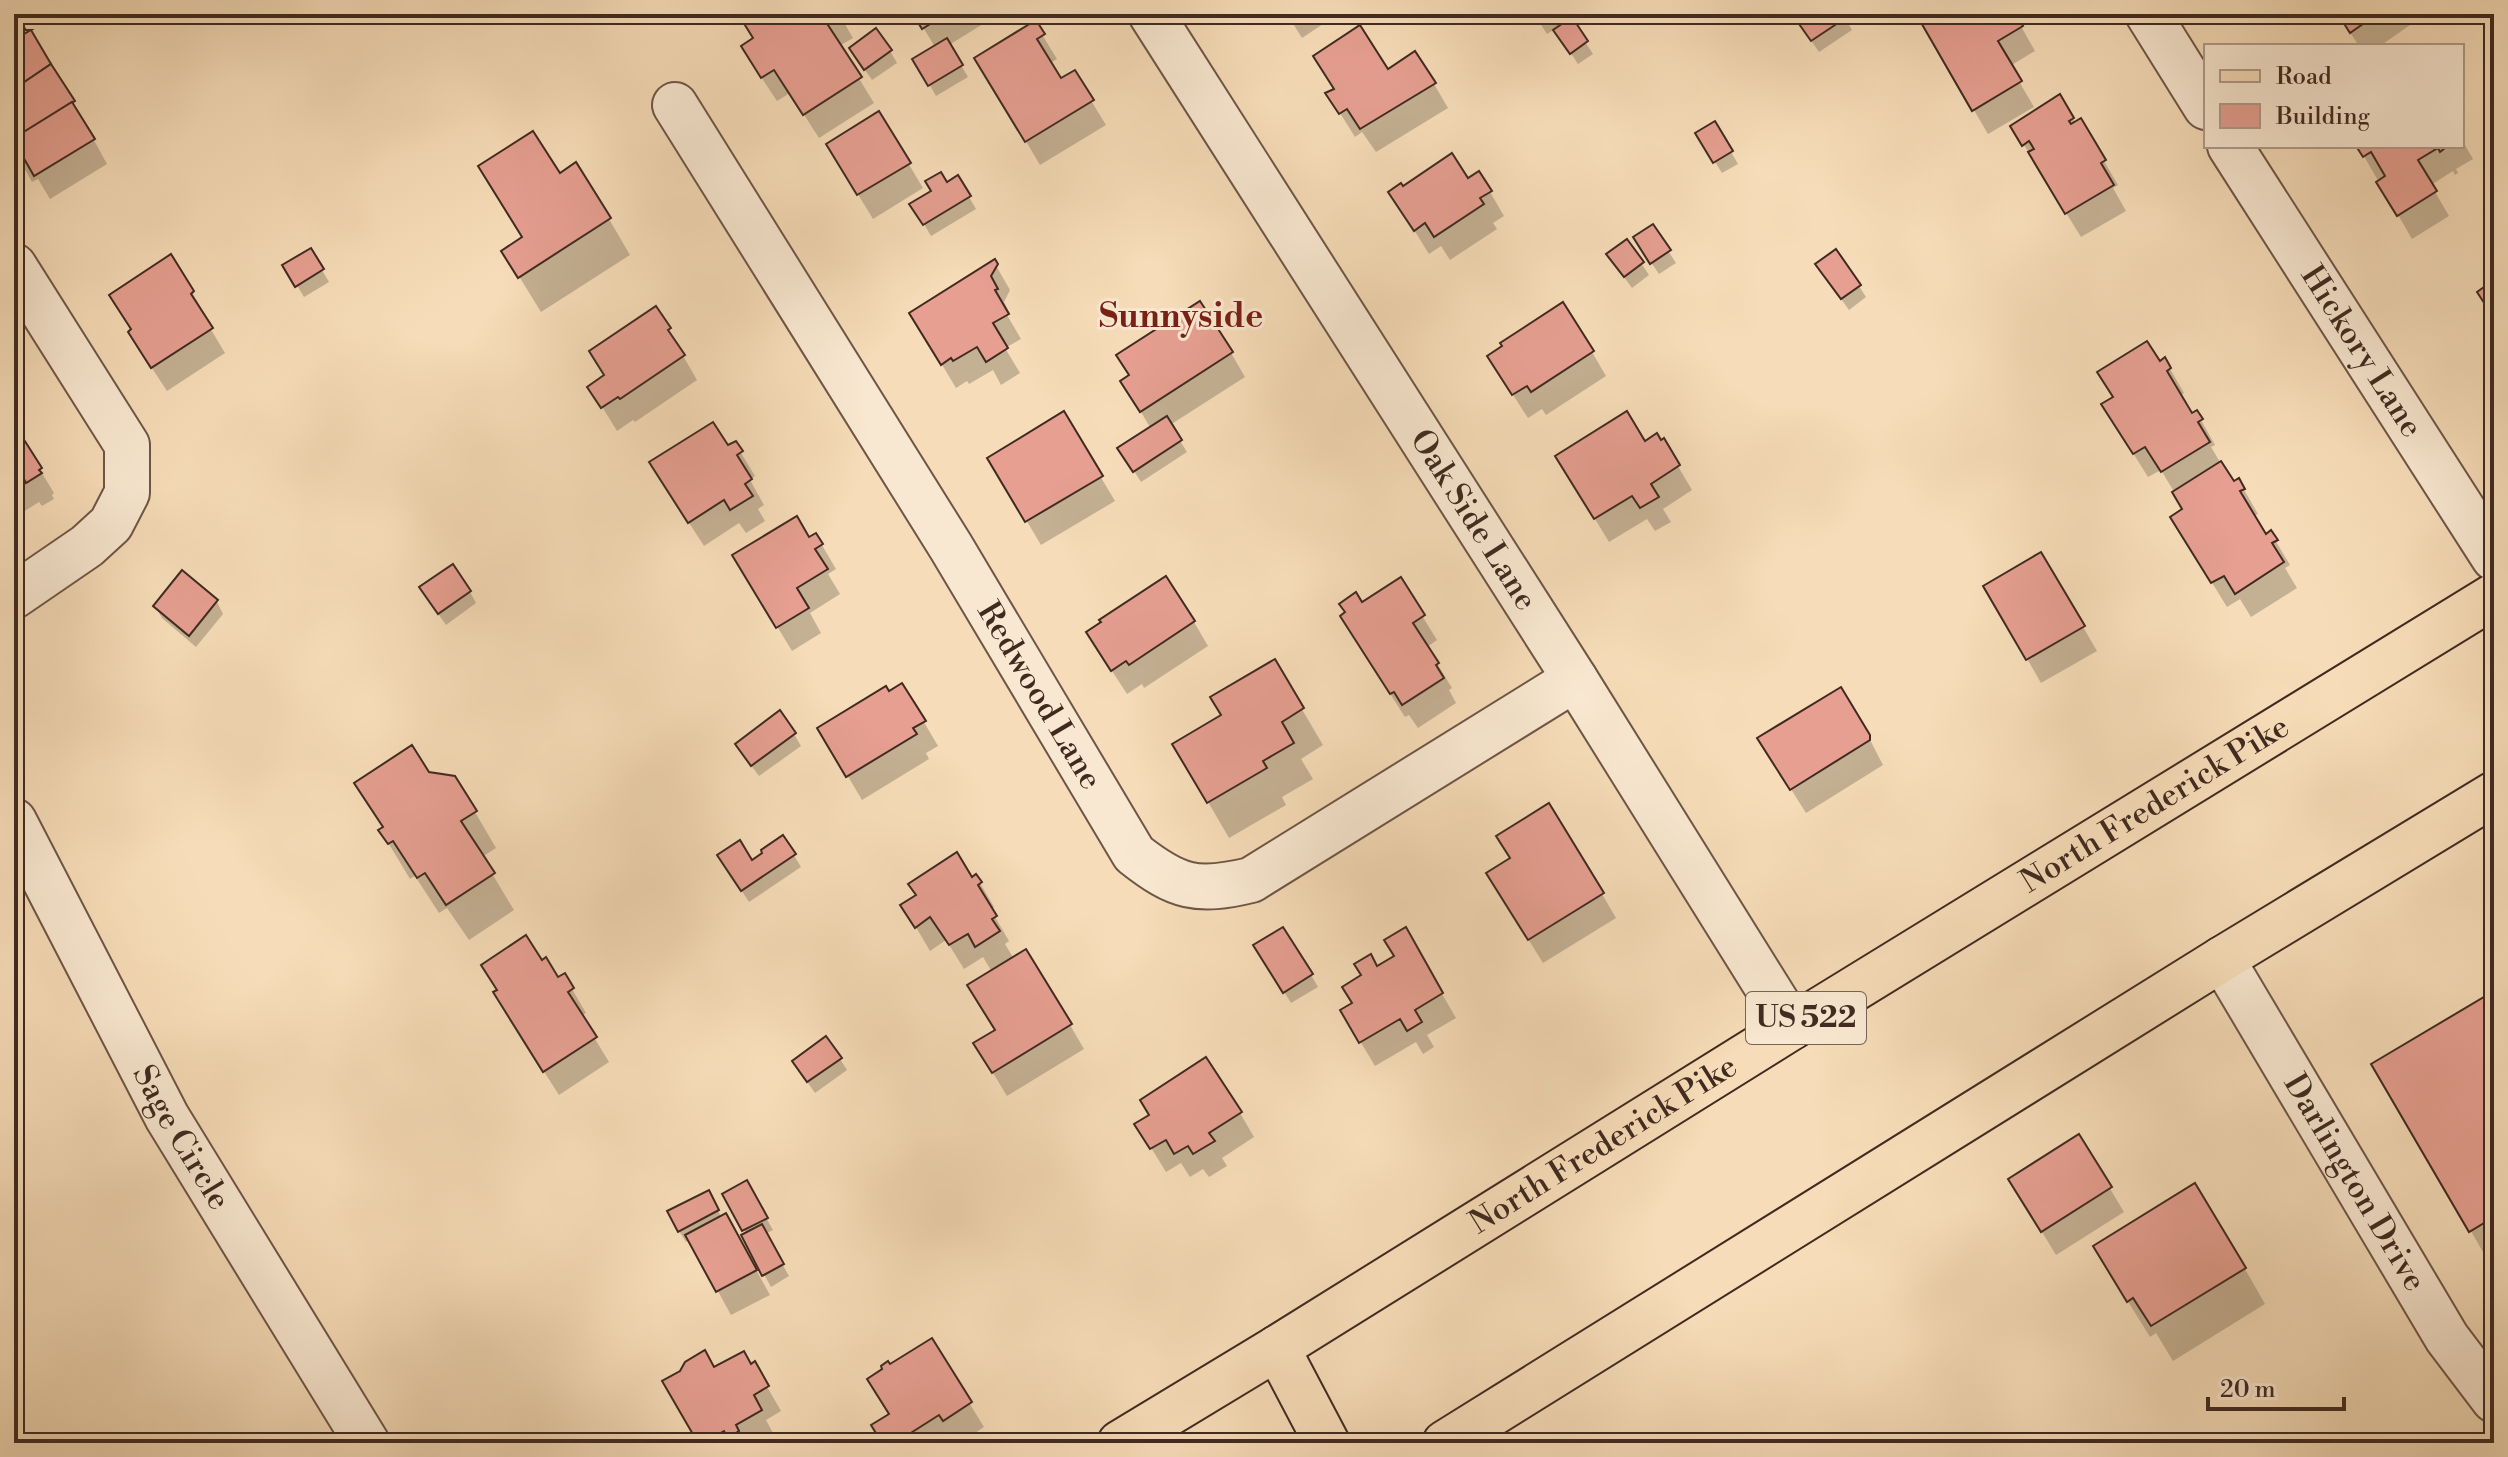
<svg xmlns="http://www.w3.org/2000/svg" width="2508" height="1457" viewBox="0 0 2508 1457" font-family="'Libre Bodoni',serif">
  <style>
    .shadow { fill: #0003 }
    .building { fill: #e69f91; stroke: #402a20; stroke-width: 2 }
    .lines { fill: none; stroke-linecap: round; stroke-linejoin: round }
    .street-casing { stroke: #6e5646; stroke-width: 48 }
    .primary-casing { stroke: #402a20; stroke-width: 48 }
    .street { stroke: #f9e8d1; stroke-width: 44 }
    .primary { stroke: #f6dcb8; stroke-width: 44 }
    .labels { text-anchor: middle; dominant-baseline: central; stroke-width: 6; stroke-linejoin: round; paint-order: stroke }
    .shield { fill: #f9e8d1; stroke: #786355; stroke-width: 2 }
    .shield-label { font-size: 30px; font-weight: bold; fill: #402a20 }
    .street-label { font-size: 32px; fill: #402a20; stroke: #f9e8d1 }
    .neighbourhood-label { font-size: 34px; font-weight: bold; fill: #7a1f14; stroke: #f9e8d1 }
  </style>
  <rect width="100%" height="100%" fill="#f6dcb8"/>
  <filter id="stains"><feTurbulence type="fractalNoise" baseFrequency=".0025" numOctaves="4"/><feColorMatrix values="0 0 0 0 .2 0 0 0 0 .09 0 0 0 0 .02 0 0 0 .5 -.17"/></filter>
  <radialGradient id="worn" r=".72"><stop offset=".6" stop-color="#630" stop-opacity="0"/><stop offset="1" stop-color="#630" stop-opacity=".3"/></radialGradient>
  <g class="shadow">
    <path d="M 14,14 L 73,102 L 107,164 L 50,199 L 38,179 L 32,182 L 14,150 Z"/>
    <path d="M 749,14 L 839,14 L 853,38 L 839,46 L 874,103 L 819,138 L 790,93 L 777,101 L 757,71 L 755,39 Z"/>
    <path d="M 915,14 L 978,14 L 983,24 L 949,45 L 968,77 L 936,96 L 915,59 L 935,47 Z"/>
    <path d="M 1287,14 L 1338,14 L 1302,38 Z"/>
    <path d="M 1534,14 L 1574,14 L 1570,19 L 1593,54 L 1578,64 L 1555,29 L 1547,34 Z"/>
    <path d="M 1793,14 L 1843,14 L 1852,30 L 1819,52 Z"/>
    <path d="M 1931,14 L 2014,14 L 2035,51 L 2010,66 L 2034,107 L 1988,134 L 1921,20 Z"/>
    <path d="M 2338,14 L 2408,14 L 2413,23 L 2380,46 L 2359,46 Z"/>
    <path d="M 1035,23 L 1057,59 L 1050,63 L 1060,81 L 1074,73 L 1106,125 L 1040,165 L 977,59 Z"/>
    <path d="M 890,51 L 897,63 L 872,80 L 858,60 Z"/>
    <path d="M 1388,71 L 1434,84 L 1448,108 L 1376,152 L 1362,132 L 1355,137 L 1328,94 Z"/>
    <path d="M 2060,97 L 2076,124 L 2080,121 L 2104,161 L 2118,185 L 2113,188 L 2126,211 L 2081,237 L 2013,127 Z"/>
    <path d="M 879,114 L 923,188 L 873,219 L 828,145 Z"/>
    <path d="M 1714,123 L 1738,164 L 1722,173 L 1697,133 Z"/>
    <path d="M 2462,140 L 2473,159 L 2456,169 L 2458,173 L 2455,175 L 2453,171 L 2431,185 L 2449,216 L 2412,239 L 2358,146 L 2462,146 Z"/>
    <path d="M 559,175 L 609,219 L 630,255 L 541,312 L 504,252 L 524,239 Z"/>
    <path d="M 958,178 L 976,209 L 931,236 L 912,204 Z"/>
    <path d="M 1468,181 L 1490,192 L 1504,216 L 1493,223 L 1497,229 L 1450,260 L 1441,246 L 1429,254 L 1391,193 L 1402,189 Z"/>
    <path d="M 1652,226 L 1676,263 L 1659,274 L 1642,249 Z"/>
    <path d="M 1627,242 L 1649,275 L 1632,288 L 1616,266 Z"/>
    <path d="M 310,250 L 329,282 L 304,297 L 285,266 Z"/>
    <path d="M 994,262 L 1010,290 L 1004,302 L 1010,314 L 1007,315 L 1021,339 L 1005,348 L 1020,373 L 1001,385 L 993,370 L 969,384 L 967,381 L 956,388 L 926,338 Z"/>
    <path d="M 1825,277 L 1859,286 L 1866,297 L 1849,310 Z"/>
    <path d="M 192,292 L 206,316 L 204,318 L 225,353 L 167,391 L 144,356 Z"/>
    <path d="M 656,309 L 697,380 L 635,422 L 633,420 L 617,431 L 590,387 L 605,377 Z"/>
    <path d="M 1592,352 L 1606,376 L 1546,415 L 1542,409 L 1528,418 L 1504,381 Z"/>
    <path d="M 1231,353 L 1245,377 L 1170,425 L 1187,452 L 1141,482 L 1127,460 L 1151,429 L 1137,405 Z"/>
    <path d="M 2159,363 L 2170,369 L 2184,393 L 2180,396 L 2192,416 L 2197,413 L 2215,445 L 2211,447 L 2233,484 L 2239,481 L 2258,514 L 2253,516 L 2266,537 L 2271,533 L 2290,565 L 2285,568 L 2297,588 L 2251,617 L 2240,599 L 2227,607 L 2187,542 L 2185,510 L 2161,470 L 2148,477 L 2118,429 Z"/>
    <path d="M 1063,414 L 1115,501 L 1041,545 L 990,459 Z"/>
    <path d="M 14,427 L 54,493 L 52,495 L 54,499 L 42,506 L 39,502 L 20,514 L 14,504 Z"/>
    <path d="M 1663,441 L 1692,490 L 1663,509 L 1671,522 L 1655,531 L 1647,519 L 1609,542 L 1572,481 L 1644,444 Z"/>
    <path d="M 735,443 L 755,476 L 750,480 L 764,505 L 758,509 L 765,521 L 746,533 L 739,523 L 704,546 L 666,487 Z"/>
    <path d="M 816,535 L 836,569 L 828,574 L 840,594 L 810,613 L 821,633 L 792,651 L 749,580 Z"/>
    <path d="M 2041,555 L 2097,651 L 2041,683 L 1986,587 Z"/>
    <path d="M 183,573 L 217,602 L 223,614 L 196,647 L 162,618 L 155,606 Z"/>
    <path d="M 1400,580 L 1437,640 L 1427,647 L 1452,688 L 1449,690 L 1456,703 L 1418,728 L 1409,715 L 1405,717 L 1356,641 L 1362,604 Z"/>
    <path d="M 470,592 L 476,603 L 446,625 L 428,599 Z"/>
    <path d="M 1194,622 L 1208,646 L 1144,688 L 1142,684 L 1127,694 L 1103,657 Z"/>
    <path d="M 1274,662 L 1323,745 L 1301,759 L 1313,779 L 1282,797 L 1286,805 L 1229,838 L 1175,745 L 1224,716 Z"/>
    <path d="M 902,685 L 938,746 L 926,753 L 929,759 L 862,800 L 820,729 Z"/>
    <path d="M 794,734 L 801,746 L 759,776 L 744,756 Z"/>
    <path d="M 1868,736 L 1883,765 L 1806,813 L 1774,762 Z"/>
    <path d="M 428,774 L 475,812 L 496,848 L 482,857 L 514,910 L 469,940 L 447,908 L 439,913 L 415,876 L 410,879 L 381,831 L 384,829 L 357,783 Z"/>
    <path d="M 783,837 L 801,867 L 749,902 L 726,867 L 752,863 Z"/>
    <path d="M 976,876 L 994,907 L 991,910 L 1009,941 L 1005,944 L 1014,959 L 1070,1025 L 1084,1049 L 1007,1096 L 990,1068 L 997,1031 L 992,972 L 983,957 L 964,969 L 946,940 L 930,951 L 903,905 Z"/>
    <path d="M 1602,894 L 1616,918 L 1543,963 L 1503,898 Z"/>
    <path d="M 1405,930 L 1456,1018 L 1427,1035 L 1434,1047 L 1423,1054 L 1416,1042 L 1375,1066 L 1342,1011 L 1354,1004 L 1377,968 L 1397,957 Z"/>
    <path d="M 1256,946 L 1311,975 L 1318,987 L 1291,1003 Z"/>
    <path d="M 542,963 L 558,980 L 572,989 L 586,1013 L 581,1016 L 609,1062 L 559,1095 L 509,1017 L 498,991 Z"/>
    <path d="M 2494,993 L 2494,1271 L 2374,1064 Z"/>
    <path d="M 840,1059 L 847,1070 L 815,1093 L 801,1073 Z"/>
    <path d="M 1240,1113 L 1254,1137 L 1222,1158 L 1227,1166 L 1209,1177 L 1203,1169 L 1190,1177 L 1181,1163 L 1166,1172 L 1137,1125 Z"/>
    <path d="M 2079,1137 L 2124,1212 L 2056,1255 L 2025,1204 Z"/>
    <path d="M 746,1183 L 773,1230 L 765,1234 L 789,1276 L 771,1287 L 743,1236 L 747,1234 L 725,1195 Z"/>
    <path d="M 715,1204 L 721,1217 L 739,1239 L 770,1295 L 731,1315 L 690,1240 L 686,1242 L 679,1231 Z"/>
    <path d="M 2245,1269 L 2265,1304 L 2173,1361 L 2156,1333 L 2150,1337 L 2116,1282 Z"/>
    <path d="M 931,1341 L 984,1427 L 960,1443 L 955,1438 L 946,1443 L 883,1443 L 891,1415 L 889,1367 Z"/>
    <path d="M 754,1364 L 781,1411 L 766,1420 L 774,1435 L 760,1443 L 700,1443 L 750,1366 Z"/>
  </g>
  <g class="building">
    <path d="M 14,14 L 26,30 L 31,30 L 14,40 Z"/>
    <path d="M 745,14 L 838,14 L 826,22 L 862,77 L 803,115 L 774,70 L 761,78 L 741,46 L 753,38 L 740,17 Z"/>
    <path d="M 913,14 L 946,14 L 922,29 Z"/>
    <path d="M 1792,14 L 1845,14 L 1847,17 L 1811,41 Z"/>
    <path d="M 1927,14 L 2016,14 L 2023,26 L 1998,41 L 2022,81 L 1972,111 L 1919,19 Z"/>
    <path d="M 2338,14 L 2377,14 L 2350,33 Z"/>
    <path d="M 1572,17 L 1588,41 L 1570,54 L 1553,30 Z"/>
    <path d="M 1036,20 L 1045,34 L 1037,39 L 1061,78 L 1075,70 L 1094,100 L 1025,142 L 974,58 Z"/>
    <path d="M 1360,25 L 1388,69 L 1415,51 L 1436,83 L 1360,129 L 1347,109 L 1339,114 L 1325,93 L 1334,89 L 1313,56 Z"/>
    <path d="M 876,28 L 892,50 L 864,70 L 849,48 Z"/>
    <path d="M 31,30 L 51,64 L 14,89 L 14,40 Z"/>
    <path d="M 947,38 L 963,65 L 928,86 L 912,59 Z"/>
    <path d="M 51,64 L 75,101 L 14,138 L 14,89 Z"/>
    <path d="M 2060,94 L 2074,118 L 2069,121 L 2071,124 L 2081,118 L 2106,160 L 2101,163 L 2114,185 L 2065,214 L 2028,152 L 2034,149 L 2029,141 L 2022,146 L 2010,126 Z"/>
    <path d="M 72,102 L 95,139 L 34,176 L 22,155 L 16,158 L 14,154 L 14,138 Z"/>
    <path d="M 879,111 L 911,163 L 857,195 L 826,144 Z"/>
    <path d="M 1715,121 L 1733,151 L 1713,163 L 1695,133 Z"/>
    <path d="M 533,131 L 560,173 L 576,162 L 611,218 L 518,278 L 501,251 L 522,237 L 478,166 Z"/>
    <path d="M 2356,146 L 2444,146 L 2445,148 L 2440,152 L 2438,148 L 2418,160 L 2437,191 L 2397,216 L 2376,182 L 2385,176 L 2371,152 L 2363,157 Z"/>
    <path d="M 1452,153 L 1468,178 L 1479,171 L 1492,191 L 1480,198 L 1484,204 L 1434,237 L 1425,223 L 1414,231 L 1388,192 L 1401,183 L 1403,186 Z"/>
    <path d="M 941,172 L 947,182 L 958,175 L 971,196 L 923,225 L 909,204 L 931,191 L 925,181 Z"/>
    <path d="M 1653,224 L 1671,250 L 1650,264 L 1633,237 Z"/>
    <path d="M 1627,239 L 1644,262 L 1624,277 L 1606,254 Z"/>
    <path d="M 311,248 L 324,269 L 295,287 L 282,265 Z"/>
    <path d="M 1836,249 L 1861,285 L 1841,299 L 1815,264 Z"/>
    <path d="M 171,254 L 194,291 L 191,294 L 213,328 L 151,368 L 128,332 L 131,329 L 109,295 Z"/>
    <path d="M 995,259 L 998,264 L 991,276 L 998,289 L 995,290 L 1009,314 L 993,323 L 1008,348 L 986,362 L 977,347 L 953,361 L 951,358 L 941,365 L 909,313 Z"/>
    <path d="M 2494,280 L 2494,318 L 2477,292 Z"/>
    <path d="M 1200,301 L 1233,352 L 1140,412 L 1120,381 L 1129,375 L 1116,355 Z"/>
    <path d="M 1563,302 L 1594,351 L 1531,392 L 1527,386 L 1512,395 L 1487,356 L 1502,346 L 1500,343 Z"/>
    <path d="M 656,306 L 671,328 L 668,330 L 685,355 L 620,399 L 618,397 L 601,408 L 587,387 L 604,375 L 589,351 Z"/>
    <path d="M 2147,341 L 2160,361 L 2165,357 L 2171,368 L 2167,371 L 2192,413 L 2197,410 L 2203,419 L 2198,422 L 2210,442 L 2161,472 L 2145,447 L 2133,454 L 2101,404 L 2113,397 L 2097,372 Z"/>
    <path d="M 1064,411 L 1103,476 L 1025,522 L 987,458 Z"/>
    <path d="M 1627,411 L 1645,441 L 1657,433 L 1661,440 L 1664,438 L 1680,465 L 1651,484 L 1659,497 L 1640,508 L 1632,496 L 1594,519 L 1555,456 Z"/>
    <path d="M 1167,416 L 1182,440 L 1133,472 L 1117,448 Z"/>
    <path d="M 713,422 L 728,445 L 736,441 L 743,451 L 737,455 L 752,479 L 745,484 L 753,496 L 730,510 L 724,500 L 688,523 L 649,462 Z"/>
    <path d="M 14,424 L 42,468 L 39,470 L 42,473 L 26,483 L 24,479 L 14,485 Z"/>
    <path d="M 2221,461 L 2234,481 L 2239,478 L 2245,489 L 2240,491 L 2266,534 L 2271,530 L 2278,540 L 2272,543 L 2284,562 L 2235,594 L 2224,576 L 2211,583 L 2170,517 L 2182,509 L 2172,492 Z"/>
    <path d="M 797,516 L 809,537 L 816,533 L 823,544 L 815,549 L 828,569 L 797,588 L 809,608 L 776,628 L 732,555 Z"/>
    <path d="M 2041,552 L 2085,626 L 2026,660 L 1983,586 Z"/>
    <path d="M 453,564 L 471,591 L 438,614 L 419,587 Z"/>
    <path d="M 182,570 L 218,600 L 189,636 L 153,606 Z"/>
    <path d="M 1166,576 L 1195,621 L 1129,665 L 1126,661 L 1111,671 L 1086,632 L 1101,622 L 1099,620 Z"/>
    <path d="M 1401,577 L 1425,615 L 1413,623 L 1439,663 L 1436,665 L 1444,678 L 1402,705 L 1394,692 L 1390,694 L 1340,616 L 1345,612 L 1339,604 L 1356,592 L 1362,602 Z"/>
    <path d="M 1275,659 L 1304,708 L 1282,722 L 1294,743 L 1263,761 L 1267,768 L 1207,803 L 1172,744 L 1221,715 L 1210,697 Z"/>
    <path d="M 902,683 L 926,721 L 913,728 L 917,734 L 846,777 L 817,728 L 886,686 L 889,691 Z"/>
    <path d="M 1841,687 L 1870,735 L 1870,740 L 1790,790 L 1757,738 Z"/>
    <path d="M 780,710 L 796,733 L 751,766 L 735,744 Z"/>
    <path d="M 412,745 L 429,772 L 455,776 L 477,811 L 461,821 L 495,873 L 446,905 L 425,873 L 417,878 L 393,841 L 388,844 L 378,830 L 383,827 L 354,783 Z"/>
    <path d="M 1549,803 L 1604,893 L 1528,940 L 1486,873 L 1510,858 L 1496,836 Z"/>
    <path d="M 783,835 L 796,854 L 741,891 L 717,855 L 740,840 L 752,860 L 762,853 L 761,850 Z"/>
    <path d="M 957,852 L 972,877 L 976,874 L 982,882 L 978,885 L 997,916 L 992,919 L 1000,931 L 975,947 L 968,934 L 949,945 L 930,917 L 915,928 L 900,905 L 916,895 L 908,884 Z"/>
    <path d="M 1283,927 L 1313,974 L 1283,993 L 1253,945 Z"/>
    <path d="M 1406,927 L 1443,993 L 1415,1010 L 1422,1022 L 1407,1031 L 1400,1019 L 1359,1043 L 1340,1010 L 1352,1003 L 1342,987 L 1361,975 L 1354,964 L 1371,954 L 1377,966 L 1394,956 L 1384,940 Z"/>
    <path d="M 526,935 L 542,960 L 546,957 L 558,977 L 565,973 L 574,988 L 568,992 L 597,1037 L 543,1072 L 493,992 L 497,990 L 481,965 Z"/>
    <path d="M 1026,949 L 1072,1024 L 992,1073 L 973,1043 L 995,1030 L 967,985 Z"/>
    <path d="M 2494,991 L 2494,1217 L 2469,1232 L 2371,1064 Z"/>
    <path d="M 826,1036 L 842,1058 L 807,1082 L 792,1061 Z"/>
    <path d="M 1206,1057 L 1242,1112 L 1209,1133 L 1215,1141 L 1193,1154 L 1188,1146 L 1174,1154 L 1166,1140 L 1150,1149 L 1134,1124 L 1149,1115 L 1140,1100 Z"/>
    <path d="M 2079,1134 L 2112,1187 L 2041,1232 L 2008,1179 Z"/>
    <path d="M 747,1180 L 768,1218 L 742,1231 L 722,1194 Z"/>
    <path d="M 2195,1183 L 2246,1268 L 2151,1326 L 2133,1298 L 2127,1302 L 2093,1246 Z"/>
    <path d="M 709,1190 L 719,1210 L 678,1232 L 667,1211 Z"/>
    <path d="M 726,1213 L 757,1270 L 716,1292 L 685,1235 Z"/>
    <path d="M 762,1224 L 784,1264 L 762,1276 L 741,1235 Z"/>
    <path d="M 932,1338 L 972,1402 L 943,1421 L 939,1415 L 906,1436 L 910,1443 L 882,1443 L 871,1425 L 889,1414 L 867,1379 L 882,1369 L 881,1366 L 888,1361 L 890,1364 Z"/>
    <path d="M 705,1350 L 714,1367 L 744,1351 L 751,1364 L 755,1361 L 769,1386 L 754,1395 L 762,1410 L 736,1425 L 739,1431 L 728,1438 L 724,1431 L 703,1443 L 698,1443 L 662,1381 L 680,1371 L 685,1362 Z"/>
  </g>
  <g class="lines">
    <defs>
      <g id="street">
        <path id="s1" d="M 1151,14 L 1575,679 L 1792,1027"/>
        <path d="M 2148,14 L 2206,107"/>
        <path id="s2" d="M 675,105 L 951,547 L 1134,854 C 1177,888 1197,893 1251,880 L 1575,679"/>
        <path id="s3" d="M 2230,146 L 2494,558"/>
        <path d="M 14,266 L 127,445 L 127,493 L 111,524 L 87,546 L 14,596"/>
        <path id="s4" d="M 14,821 L 167,1117 L 367,1443"/>
        <path id="s5" d="M 2222,959 L 2447,1338 L 2494,1400"/>
      </g>
      <g id="primary">
        <path d="M 1277,1348 L 1327,1443"/>
        <path id="s6" d="M 1120,1443 L 1277,1348 L 1792,1027 L 2494,596"/>
        <path d="M 1445,1443 L 2222,959 L 2494,794"/>
      </g>
    </defs>
    <use href="#street" class="street-casing"/>
    <use href="#primary" class="primary-casing"/>
    <use href="#street" class="street"/>
    <use href="#primary" class="primary"/>
  </g>
  <g class="labels">
    <rect class="shield" x="1746" y="992" width="120" height="52" rx="6"/>
    <g class="shield-label">
      <text x="1806" y="1018">US 522</text>
    </g>
    <g class="street-label">
      <text stroke="none"><textPath href="#s3" startOffset="244">Hickory Lane</textPath></text>
      <text stroke="none"><textPath href="#s1" startOffset="600">Oak Side Lane</textPath></text>
      <text stroke="none"><textPath href="#s2" startOffset="694">Redwood Lane</textPath></text>
      <text stroke="none"><textPath href="#s6" startOffset="1216">North Frederick Pike</textPath></text>
      <text stroke="none"><textPath href="#s4" startOffset="358">Sage Circle</textPath></text>
      <text stroke="none"><textPath href="#s6" startOffset="568">North Frederick Pike</textPath></text>
      <text stroke="none"><textPath href="#s5" startOffset="260">Darlington Drive</textPath></text>
    </g>
    <g class="neighbourhood-label">
      <text x="1181" y="317">Sunnyside</text>
    </g>
  </g>
  <rect width="2508" height="1457" fill="none" stroke="#f6dcb8" stroke-width="48"/>
  <rect x="16" y="16" width="2476" height="1425" fill="none" stroke="#402a20" stroke-width="4"/>
  <rect x="24" y="24" width="2460" height="1409" fill="none" stroke="#402a20" stroke-width="2"/>
  <rect x="2204" y="44" width="260" height="104" fill="#f9e8d1" stroke="#af9c8a" stroke-width="2"/>
  <rect x="2220" y="70" width="40" height="12" fill="#f6dcb8" stroke="#af9c8a" stroke-width="2"/>
  <text x="2276" y="84" font-size="24" fill="#402a20">Road</text>
  <rect x="2220" y="104" width="40" height="24" fill="#e69f91" stroke="#af9c8a" stroke-width="2"/>
  <text x="2276" y="124" font-size="24" fill="#402a20">Building</text>
  <path d="M2208 1397v12h136v-12" fill="none" stroke="#402a20" stroke-width="4"/>
  <text x="2220" y="1397" font-size="24" fill="#402a20" stroke="#f9e8d1" stroke-width="6" paint-order="stroke">20 m</text>
  <rect width="100%" height="100%" filter="url(#stains)"/>
  <rect width="100%" height="100%" fill="url(#worn)"/>
</svg>
